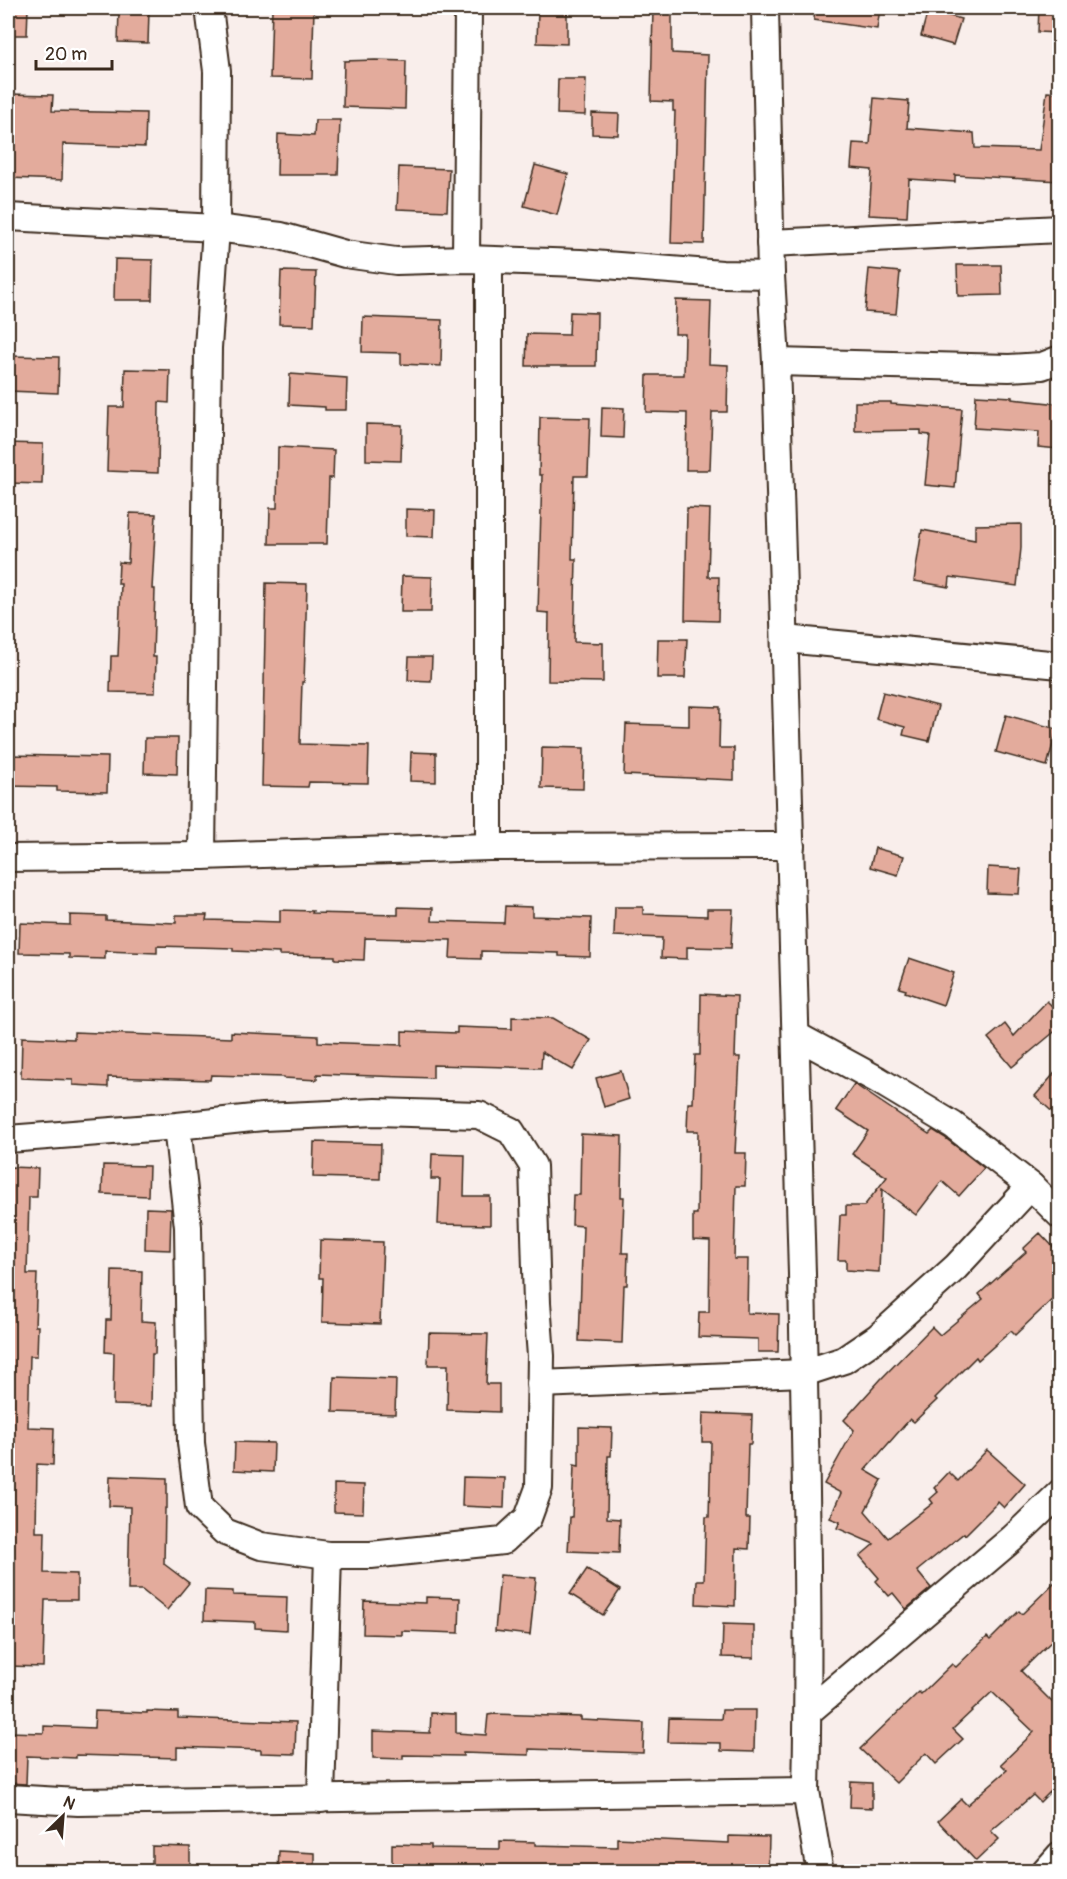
<svg xmlns="http://www.w3.org/2000/svg" width="1067" height="1879" viewBox="0 0 1067 1879" font-family="Pangolin,sans-serif">
  <style>
    .building { fill: #e3ab9c; stroke: #3b2a1e; stroke-width: 1.5 }
    .lines { fill: none; stroke-linecap: round; stroke-linejoin: round }
    .street-casing { stroke: #3b2a1e; stroke-width: 30 }
    .street { stroke: #fff; stroke-width: 26 }
  </style>
  <rect width="100%" height="100%" fill="#f9eeeb"/>
  <filter id="ink" filterUnits="userSpaceOnUse"><feTurbulence type="fractalNoise" baseFrequency=".0167" numOctaves="2"/><feDisplacementMap in="SourceGraphic" scale="12" xChannelSelector="R" yChannelSelector="G"/><feConvolveMatrix kernelMatrix="1 2 1 2 8 2 1 2 1" color-interpolation-filters="sRGB"/></filter>
  <g filter="url(#ink)">
    <g class="building">
      <path d="M 8,8 L 28,8 L 27,35 L 8,35 Z"/>
      <path d="M 272,8 L 314,8 L 312,79 L 270,78 Z"/>
      <path d="M 653,8 L 672,8 L 672,53 L 708,55 L 704,244 L 671,243 L 675,111 L 673,111 L 673,102 L 651,101 Z"/>
      <path d="M 815,8 L 880,8 L 877,29 L 814,20 Z"/>
      <path d="M 1039,8 L 1059,8 L 1059,33 L 1038,32 Z"/>
      <path d="M 538,9 L 567,10 L 567,44 L 537,43 Z"/>
      <path d="M 119,10 L 149,11 L 148,43 L 118,42 Z"/>
      <path d="M 928,10 L 961,19 L 953,45 L 921,36 Z"/>
      <path d="M 375,60 L 406,61 L 405,109 L 343,107 L 344,61 Z"/>
      <path d="M 558,79 L 586,79 L 585,115 L 557,114 Z"/>
      <path d="M 1047,92 L 1059,93 L 1059,181 L 955,175 L 955,182 L 909,179 L 907,217 L 869,215 L 872,170 L 851,168 L 853,143 L 870,144 L 874,98 L 909,101 L 907,128 L 974,133 L 975,148 L 1039,150 Z"/>
      <path d="M 8,94 L 53,95 L 52,111 L 146,113 L 145,147 L 63,144 L 62,180 L 8,178 Z"/>
      <path d="M 592,113 L 619,114 L 618,135 L 592,134 Z"/>
      <path d="M 315,120 L 340,120 L 338,175 L 277,175 L 278,134 L 314,136 Z"/>
      <path d="M 535,165 L 568,174 L 557,215 L 524,206 Z"/>
      <path d="M 399,167 L 449,169 L 447,211 L 397,209 Z"/>
      <path d="M 115,259 L 153,260 L 152,300 L 114,300 Z"/>
      <path d="M 957,265 L 1001,265 L 1002,295 L 958,296 Z"/>
      <path d="M 869,269 L 900,272 L 896,314 L 865,312 Z"/>
      <path d="M 281,271 L 316,272 L 314,325 L 279,324 Z"/>
      <path d="M 676,300 L 711,301 L 709,364 L 728,365 L 727,412 L 712,412 L 710,470 L 686,470 L 687,413 L 646,412 L 647,375 L 684,375 L 685,334 L 675,334 Z"/>
      <path d="M 570,312 L 597,313 L 596,366 L 526,366 L 527,334 L 569,335 Z"/>
      <path d="M 363,317 L 442,320 L 441,366 L 401,364 L 401,353 L 362,352 Z"/>
      <path d="M 8,356 L 59,357 L 58,393 L 8,391 Z"/>
      <path d="M 125,369 L 170,370 L 169,403 L 159,402 L 158,473 L 107,471 L 109,407 L 124,407 Z"/>
      <path d="M 290,374 L 347,378 L 346,410 L 325,410 L 325,407 L 289,405 Z"/>
      <path d="M 976,395 L 1012,397 L 1012,399 L 1059,404 L 1059,449 L 1038,447 L 1039,432 L 974,428 Z"/>
      <path d="M 855,402 L 891,402 L 891,404 L 962,409 L 955,488 L 925,485 L 930,435 L 921,434 L 921,430 L 855,431 Z"/>
      <path d="M 602,407 L 624,408 L 623,438 L 601,437 Z"/>
      <path d="M 540,417 L 590,418 L 588,476 L 574,476 L 572,559 L 576,559 L 574,642 L 603,643 L 603,682 L 548,681 L 549,613 L 538,612 L 542,475 L 539,475 Z"/>
      <path d="M 366,424 L 402,425 L 401,461 L 366,460 Z"/>
      <path d="M 8,443 L 43,444 L 42,484 L 8,483 Z"/>
      <path d="M 278,447 L 334,450 L 333,478 L 329,478 L 327,544 L 269,544 L 270,508 L 277,508 Z"/>
      <path d="M 687,508 L 710,509 L 708,577 L 719,577 L 718,621 L 685,620 Z"/>
      <path d="M 406,509 L 435,510 L 434,537 L 406,536 Z"/>
      <path d="M 130,513 L 156,514 L 152,589 L 155,589 L 153,657 L 156,657 L 155,693 L 110,692 L 111,656 L 118,656 L 121,584 L 118,584 L 119,562 L 128,563 Z"/>
      <path d="M 1021,524 L 1021,548 L 1017,586 L 950,577 L 949,587 L 914,581 L 922,530 L 975,540 L 975,525 Z"/>
      <path d="M 402,576 L 432,577 L 431,612 L 401,612 Z"/>
      <path d="M 266,583 L 307,584 L 304,682 L 302,682 L 300,744 L 369,746 L 368,783 L 309,782 L 308,787 L 262,786 Z"/>
      <path d="M 658,639 L 687,639 L 685,678 L 657,678 Z"/>
      <path d="M 409,657 L 432,657 L 431,681 L 408,680 Z"/>
      <path d="M 883,692 L 938,706 L 929,741 L 903,735 L 905,727 L 876,719 Z"/>
      <path d="M 689,706 L 720,707 L 719,748 L 734,748 L 734,780 L 624,775 L 626,724 L 689,726 Z"/>
      <path d="M 1006,715 L 1057,729 L 1047,766 L 996,752 Z"/>
      <path d="M 145,738 L 178,738 L 177,774 L 144,773 Z"/>
      <path d="M 542,747 L 584,748 L 583,789 L 541,788 Z"/>
      <path d="M 411,752 L 436,753 L 436,782 L 410,781 Z"/>
      <path d="M 8,755 L 108,757 L 107,792 L 57,791 L 57,787 L 8,786 Z"/>
      <path d="M 875,848 L 904,856 L 898,875 L 870,867 Z"/>
      <path d="M 988,867 L 1021,869 L 1019,894 L 987,893 Z"/>
      <path d="M 505,906 L 532,907 L 532,916 L 591,918 L 590,957 L 559,956 L 559,953 L 481,951 L 481,959 L 450,958 L 451,940 L 365,938 L 364,960 L 335,959 L 335,956 L 279,955 L 279,953 L 233,951 L 233,948 L 157,946 L 157,953 L 105,951 L 105,959 L 69,958 L 69,954 L 19,953 L 20,923 L 70,925 L 70,915 L 106,916 L 106,920 L 176,923 L 176,915 L 207,915 L 206,920 L 280,922 L 280,910 L 313,911 L 312,913 L 398,915 L 398,907 L 433,908 L 432,921 L 504,923 Z"/>
      <path d="M 615,907 L 643,907 L 643,914 L 707,916 L 707,909 L 733,909 L 731,948 L 687,947 L 687,959 L 661,958 L 662,938 L 614,936 Z"/>
      <path d="M 909,958 L 954,973 L 943,1005 L 905,992 L 906,990 L 899,988 Z"/>
      <path d="M 701,994 L 737,996 L 735,1057 L 740,1057 L 735,1153 L 746,1153 L 745,1186 L 736,1186 L 734,1259 L 748,1259 L 747,1313 L 779,1314 L 778,1352 L 758,1352 L 758,1339 L 698,1337 L 699,1312 L 709,1312 L 710,1241 L 693,1240 L 693,1214 L 697,1214 L 698,1131 L 687,1131 L 688,1103 L 693,1103 L 695,1055 L 700,1055 Z"/>
      <path d="M 1047,1001 L 1059,1013 L 1059,1028 L 1012,1067 L 988,1038 L 1005,1024 L 1014,1036 Z"/>
      <path d="M 512,1017 L 553,1018 L 591,1040 L 573,1070 L 542,1052 L 541,1068 L 433,1065 L 433,1078 L 317,1074 L 317,1080 L 284,1078 L 284,1077 L 211,1075 L 210,1080 L 108,1077 L 108,1087 L 73,1085 L 73,1080 L 21,1078 L 22,1037 L 74,1039 L 74,1032 L 231,1038 L 231,1032 L 318,1036 L 318,1042 L 402,1045 L 402,1031 L 457,1033 L 457,1027 L 512,1029 Z"/>
      <path d="M 1059,1068 L 1059,1118 L 1035,1096 Z"/>
      <path d="M 621,1071 L 629,1099 L 604,1107 L 596,1078 Z"/>
      <path d="M 854,1084 L 929,1134 L 933,1130 L 944,1137 L 984,1168 L 959,1196 L 942,1181 L 916,1215 L 882,1189 L 879,1272 L 846,1270 L 846,1260 L 838,1260 L 840,1215 L 846,1215 L 846,1206 L 864,1206 L 887,1177 L 852,1154 L 868,1131 L 836,1110 Z"/>
      <path d="M 581,1134 L 622,1136 L 621,1197 L 624,1197 L 622,1253 L 628,1253 L 627,1285 L 624,1285 L 622,1343 L 579,1341 L 583,1226 L 572,1225 L 573,1195 L 580,1195 Z"/>
      <path d="M 314,1142 L 381,1144 L 380,1179 L 313,1177 Z"/>
      <path d="M 432,1154 L 465,1155 L 464,1196 L 490,1196 L 490,1225 L 438,1224 L 440,1179 L 431,1179 Z"/>
      <path d="M 103,1165 L 149,1166 L 148,1196 L 102,1194 Z"/>
      <path d="M 8,1167 L 38,1168 L 37,1197 L 29,1197 L 27,1274 L 37,1274 L 35,1326 L 38,1326 L 37,1356 L 30,1356 L 28,1427 L 54,1428 L 53,1465 L 37,1464 L 36,1532 L 45,1532 L 44,1573 L 77,1574 L 77,1600 L 45,1600 L 43,1667 L 8,1666 Z"/>
      <path d="M 146,1208 L 171,1209 L 170,1250 L 145,1249 Z"/>
      <path d="M 1040,1233 L 1059,1253 L 1059,1293 L 1015,1335 L 1011,1331 L 978,1360 L 976,1357 L 935,1398 L 937,1400 L 914,1422 L 910,1419 L 865,1470 L 882,1480 L 865,1511 L 888,1538 L 933,1503 L 930,1499 L 938,1492 L 934,1488 L 949,1472 L 958,1481 L 987,1450 L 1025,1484 L 1004,1508 L 998,1502 L 965,1535 L 964,1533 L 917,1571 L 931,1588 L 906,1609 L 893,1593 L 889,1596 L 876,1581 L 879,1578 L 860,1556 L 874,1544 L 837,1528 L 840,1522 L 830,1518 L 841,1493 L 824,1484 L 854,1430 L 844,1420 L 881,1379 L 932,1327 L 940,1335 L 983,1299 L 979,1294 L 1026,1252 L 1023,1249 Z"/>
      <path d="M 320,1240 L 383,1242 L 380,1324 L 322,1322 L 323,1278 L 319,1278 Z"/>
      <path d="M 112,1270 L 142,1271 L 141,1321 L 156,1322 L 155,1354 L 152,1354 L 151,1406 L 113,1405 L 114,1353 L 105,1352 L 106,1320 L 111,1320 Z"/>
      <path d="M 429,1333 L 488,1334 L 486,1384 L 499,1384 L 499,1412 L 447,1410 L 448,1365 L 428,1365 Z"/>
      <path d="M 334,1377 L 396,1379 L 395,1414 L 333,1412 Z"/>
      <path d="M 703,1413 L 752,1415 L 751,1444 L 748,1444 L 746,1518 L 750,1518 L 749,1549 L 736,1548 L 735,1606 L 696,1604 L 697,1580 L 704,1580 L 706,1517 L 709,1517 L 711,1442 L 702,1442 Z"/>
      <path d="M 579,1427 L 612,1428 L 611,1456 L 608,1456 L 607,1518 L 620,1519 L 619,1553 L 568,1551 L 570,1517 L 572,1517 L 574,1465 L 579,1466 Z"/>
      <path d="M 235,1442 L 274,1443 L 273,1472 L 234,1470 Z"/>
      <path d="M 110,1476 L 167,1478 L 167,1508 L 165,1508 L 164,1564 L 189,1583 L 167,1610 L 142,1590 L 128,1590 L 130,1507 L 109,1506 Z"/>
      <path d="M 463,1477 L 505,1478 L 504,1508 L 462,1506 Z"/>
      <path d="M 334,1484 L 364,1485 L 363,1513 L 334,1512 Z"/>
      <path d="M 587,1569 L 620,1590 L 603,1615 L 570,1594 Z"/>
      <path d="M 500,1575 L 536,1578 L 530,1635 L 495,1631 Z"/>
      <path d="M 1059,1578 L 1059,1634 L 1021,1671 L 1059,1709 L 1059,1783 L 1040,1802 L 1033,1795 L 991,1831 L 999,1839 L 976,1861 L 938,1821 L 961,1799 L 967,1805 L 1007,1770 L 1001,1764 L 1034,1732 L 992,1692 L 953,1729 L 963,1739 L 936,1764 L 926,1753 L 896,1783 L 860,1749 L 919,1692 L 921,1694 L 952,1664 L 956,1667 L 987,1637 L 990,1640 L 1019,1611 L 1022,1614 Z"/>
      <path d="M 205,1590 L 233,1591 L 233,1595 L 287,1597 L 286,1630 L 255,1628 L 255,1622 L 204,1620 Z"/>
      <path d="M 426,1597 L 460,1598 L 459,1633 L 402,1631 L 402,1635 L 363,1634 L 364,1601 L 426,1603 Z"/>
      <path d="M 723,1624 L 754,1625 L 754,1658 L 722,1657 Z"/>
      <path d="M 722,1710 L 755,1710 L 754,1752 L 721,1751 L 721,1743 L 668,1742 L 669,1718 L 721,1719 Z"/>
      <path d="M 95,1711 L 147,1713 L 147,1711 L 178,1712 L 178,1718 L 296,1722 L 295,1754 L 261,1753 L 261,1750 L 177,1747 L 177,1758 L 76,1755 L 76,1758 L 27,1756 L 26,1784 L 8,1783 L 8,1732 L 44,1733 L 44,1726 L 94,1728 Z"/>
      <path d="M 431,1713 L 456,1714 L 456,1733 L 486,1735 L 488,1715 L 494,1714 L 581,1717 L 581,1720 L 644,1723 L 643,1753 L 529,1749 L 529,1755 L 463,1753 L 463,1756 L 403,1755 L 403,1759 L 373,1758 L 373,1731 L 430,1733 Z"/>
      <path d="M 851,1782 L 872,1783 L 872,1808 L 850,1807 Z"/>
      <path d="M 729,1836 L 769,1837 L 768,1872 L 664,1872 L 593,1869 L 593,1872 L 392,1872 L 392,1844 L 431,1845 L 431,1848 L 500,1849 L 500,1841 L 535,1842 L 535,1845 L 617,1847 L 617,1838 L 729,1843 Z"/>
      <path d="M 152,1846 L 190,1847 L 190,1872 L 152,1872 Z"/>
      <path d="M 279,1851 L 315,1853 L 315,1872 L 278,1872 Z"/>
    </g>
    <g class="lines">
      <defs>
        <g id="street">
          <path d="M 8,217 L 216,228 L 281,236 L 345,254 L 396,261 L 466,259 L 580,263 L 722,274 L 771,275"/>
          <path d="M 770,243 L 1060,229"/>
          <path d="M 466,259 L 468,8"/>
          <path d="M 776,362 L 1009,368 L 1042,366 L 1060,359"/>
          <path d="M 785,639 L 1060,665"/>
          <path d="M 489,847 L 489,260"/>
          <path d="M 202,856 L 208,348 L 216,228 L 217,71 L 209,8"/>
          <path d="M 8,858 L 202,856 L 489,847 L 791,846"/>
          <path d="M 797,1036 L 878,1080 L 953,1125 L 1031,1186 L 1060,1215"/>
          <path d="M 8,1139 L 177,1126 L 263,1117 L 376,1112 L 479,1115 L 511,1131 L 533,1166 L 537,1303 L 541,1356 L 539,1488 L 528,1518 L 503,1541 L 371,1555 L 328,1555 L 261,1546 L 225,1532 L 199,1507 L 191,1443 L 188,1227 L 177,1126"/>
          <path d="M 540,1384 L 804,1373 L 844,1360 L 878,1337 L 956,1267 L 1031,1186"/>
          <path d="M 808,1712 L 1013,1538 L 1060,1493"/>
          <path d="M 806,1791 L 820,1872"/>
          <path d="M 8,1798 L 78,1802 L 806,1791 C 810,1619 805,1446 802,1274 C 796,970 785,666 776,362 L 771,275 L 765,8"/>
          <path d="M 321,1799 L 328,1555"/>
          <path d="M 1045,1872 L 1060,1855"/>
        </g>
      </defs>
      <use href="#street" class="street-casing"/>
      <use href="#street" class="street"/>
    </g>
  </g>
  <rect width="1067" height="1879" fill="none" stroke="#fff" stroke-width="30"/>
  <rect x="15" y="15" width="1037" height="1849" fill="none" stroke="#3b2a1e" stroke-width="2" filter="url(#ink)"/>
  <g transform="translate(63 1816) rotate(25)" stroke="#ffffff" stroke-width="4.5" paint-order="stroke">
  <path d="M0-4.5L10 22L0 15L-10 22Z" fill="#3b2a1e"/>
  <text y="-9" font-size="16" font-weight="bold" text-anchor="middle" fill="#3b2a1e">N</text>
  </g>
  <path d="M36 60v9h76v-9" fill="none" stroke="#3b2a1e" stroke-width="3"/>
  <text x="45" y="60" font-size="18" fill="#3b2a1e" stroke="#ffffff" stroke-width="4.5" paint-order="stroke">20 m</text>
</svg>
